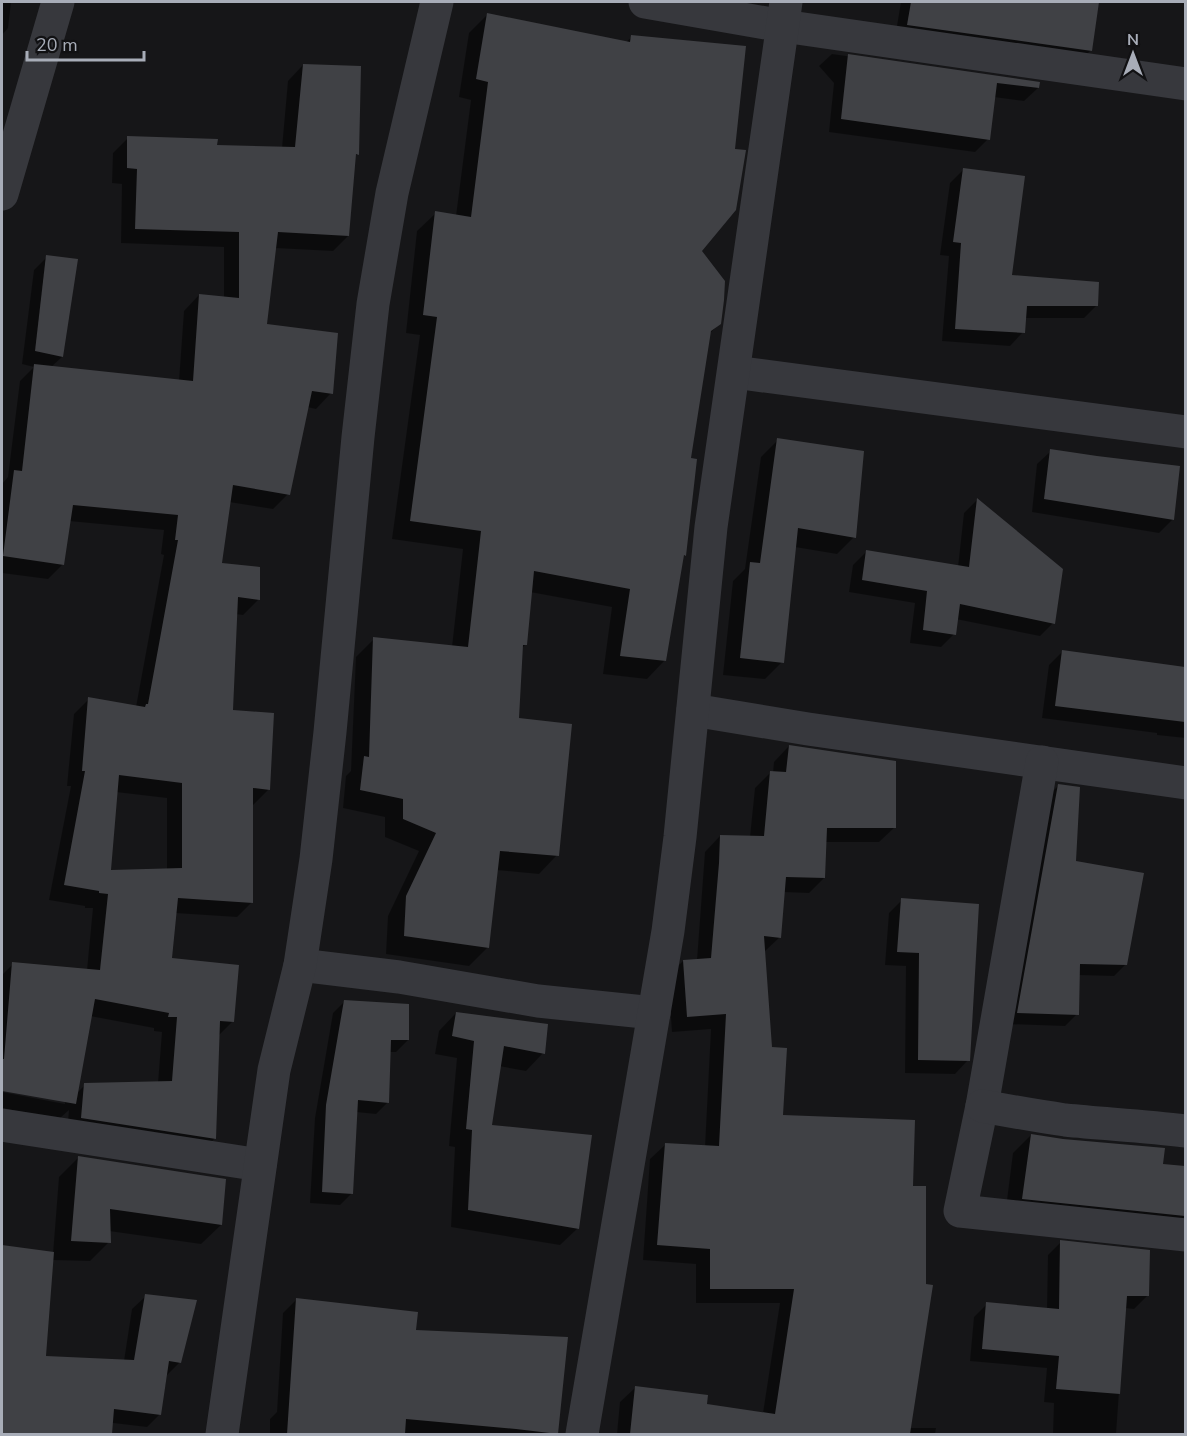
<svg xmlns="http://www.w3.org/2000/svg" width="1187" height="1436" viewBox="0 0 1187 1436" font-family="'Nunito Sans',sans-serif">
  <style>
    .shadow { fill: #0007; fill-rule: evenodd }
    .building { fill: #404145; fill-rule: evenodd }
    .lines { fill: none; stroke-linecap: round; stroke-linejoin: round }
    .street { stroke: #37383d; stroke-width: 33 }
  </style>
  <rect width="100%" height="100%" fill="#161618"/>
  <g class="shadow">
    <path d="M 2,2 L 11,2 L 8,28 L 2,35 Z"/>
    <path d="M 901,2 L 1098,2 L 1090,51 L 1077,64 L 895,38 Z"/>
    <path d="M 488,14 L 626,42 L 632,37 L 700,251 L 720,323 L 709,334 L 689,460 L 685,555 L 681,558 L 665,660 L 647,679 L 603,674 L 612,607 L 530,592 L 525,645 L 521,649 L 518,720 L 557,855 L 539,874 L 496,870 L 488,947 L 469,966 L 386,954 L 388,916 L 419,851 L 385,837 L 385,817 L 343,808 L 346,776 L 351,771 L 356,657 L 374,639 L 452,647 L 463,549 L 392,539 L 420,335 L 406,333 L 417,231 L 436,213 L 456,216 L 471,100 L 459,97 L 469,33 Z"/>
    <path d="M 832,54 L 1038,83 L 1038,88 L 1024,101 L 994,97 L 988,139 L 975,152 L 829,132 L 834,83 L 819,66 Z"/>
    <path d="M 303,65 L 357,154 L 354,157 L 348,236 L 333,251 L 275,248 L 265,325 L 331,393 L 316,409 L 307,407 L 288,494 L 273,509 L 229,502 L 220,564 L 258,600 L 243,615 L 235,614 L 231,711 L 268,790 L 253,805 L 252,902 L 237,917 L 175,913 L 170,959 L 232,1022 L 218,1036 L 214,1139 L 199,1154 L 67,1133 L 69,1110 L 59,1119 L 2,1108 L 2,1092 L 65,1104 L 65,1101 L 2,1089 L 2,975 L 13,964 L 87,970 L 93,908 L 85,908 L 85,906 L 49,900 L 71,786 L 67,786 L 74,714 L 89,699 L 136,707 L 164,555 L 161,554 L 164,530 L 69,521 L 63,564 L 48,579 L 2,573 L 2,484 L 8,477 L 20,381 L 34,367 L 22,364 L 34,270 L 47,257 L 62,357 L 51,367 L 179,381 L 184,311 L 199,295 L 224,298 L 224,247 L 121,243 L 122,184 L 112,183 L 113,153 L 128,138 L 216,147 L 282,148 L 288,81 ZM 116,792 L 167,798 L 167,870 L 109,872 ZM 90,1016 L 154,1028 L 154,1031 L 162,1032 L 158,1083 L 85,1085 L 77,1093 Z"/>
    <path d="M 964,169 L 1010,277 L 1097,305 L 1084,318 L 1025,318 L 1023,332 L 1010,346 L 942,341 L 949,256 L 940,255 L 950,183 Z"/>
    <path d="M 778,440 L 854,537 L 837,554 L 795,547 L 782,662 L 765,679 L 723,675 L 733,581 L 745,569 L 761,457 Z"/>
    <path d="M 1051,451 L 1173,519 L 1159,533 L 1032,512 L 1037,464 Z"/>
    <path d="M 977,500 L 1061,570 L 1053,623 L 1040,636 L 956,619 L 954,634 L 941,647 L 910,643 L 915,603 L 849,592 L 853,565 L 866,552 L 958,567 L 964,513 Z"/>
    <path d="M 1062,652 L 1186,668 L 1186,738 L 1157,735 L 1157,733 L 1042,718 L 1049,665 Z"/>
    <path d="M 789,746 L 895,827 L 879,842 L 825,842 L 824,878 L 809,893 L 783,892 L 780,937 L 764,952 L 771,1048 L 781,1117 L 910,1428 L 936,1428 L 935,1434 L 617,1434 L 620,1402 L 636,1387 L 705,1405 L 763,1413 L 780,1303 L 696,1303 L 696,1264 L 643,1260 L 650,1159 L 666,1144 L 705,1147 L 711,1029 L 672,1032 L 668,976 L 683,961 L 697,960 L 705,852 L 720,836 L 750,837 L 755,788 L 771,772 L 773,773 L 774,762 Z"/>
    <path d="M 1059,785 L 1075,862 L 1126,964 L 1114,976 L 1078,975 L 1077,1014 L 1065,1026 L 1006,1024 L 1047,797 Z"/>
    <path d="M 902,900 L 968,1060 L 955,1074 L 905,1073 L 906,966 L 885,965 L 889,913 Z"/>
    <path d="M 345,1001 L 408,1040 L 396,1052 L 389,1052 L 388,1102 L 376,1114 L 356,1112 L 352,1193 L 340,1205 L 310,1203 L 315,1118 L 333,1013 Z"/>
    <path d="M 456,1013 L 543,1053 L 526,1071 L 499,1066 L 490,1126 L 578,1228 L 560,1245 L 451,1227 L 455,1147 L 449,1146 L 457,1058 L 435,1054 L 439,1031 Z"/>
    <path d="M 1031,1135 L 1161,1165 L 1186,1167 L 1186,1244 L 1005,1216 L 1013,1153 Z"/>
    <path d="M 79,1157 L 221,1225 L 201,1244 L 109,1231 L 109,1242 L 90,1261 L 52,1260 L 44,1358 L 66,1359 L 47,1434 L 2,1434 L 2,1247 L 53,1254 L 59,1177 Z"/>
    <path d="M 1061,1242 L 1147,1296 L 1134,1309 L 1125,1308 L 1116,1434 L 1053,1434 L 1054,1403 L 1044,1402 L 1047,1368 L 970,1361 L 974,1317 L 987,1304 L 1047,1309 L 1048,1255 Z"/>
    <path d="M 146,1296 L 180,1362 L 167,1375 L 160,1414 L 147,1427 L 88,1420 L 124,1361 L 132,1309 Z"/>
    <path d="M 296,1300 L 414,1332 L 566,1339 L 557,1434 L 270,1434 L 270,1419 L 277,1412 L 283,1313 Z"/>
  </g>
  <g class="building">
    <path d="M 911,2 L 1099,2 L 1092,51 L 907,25 Z"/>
    <path d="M 487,13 L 630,42 L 631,35 L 746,46 L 735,149 L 746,150 L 736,210 L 702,251 L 725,281 L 724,300 L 721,324 L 711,331 L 691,458 L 697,459 L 686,556 L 684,555 L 666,661 L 620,656 L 630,589 L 534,571 L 527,645 L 523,645 L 519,718 L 572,724 L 559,856 L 500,851 L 489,948 L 404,936 L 406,896 L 436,833 L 403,819 L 403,799 L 360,790 L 364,756 L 369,757 L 373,637 L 468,647 L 481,531 L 410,521 L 437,317 L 423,315 L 435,211 L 471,217 L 488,82 L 476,79 Z"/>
    <path d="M 848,54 L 1040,82 L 1039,88 L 997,83 L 990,140 L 841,119 Z"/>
    <path d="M 303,64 L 361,66 L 359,155 L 356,154 L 349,236 L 278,232 L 267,324 L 338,333 L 333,394 L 312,391 L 290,495 L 233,485 L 222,563 L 260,567 L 260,600 L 238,597 L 233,710 L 274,713 L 270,790 L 253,788 L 253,903 L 178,898 L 172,958 L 239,965 L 234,1022 L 220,1021 L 216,1139 L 81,1118 L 84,1083 L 172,1081 L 177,1017 L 168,1017 L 169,1013 L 95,999 L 76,1104 L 2,1091 L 2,1059 L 4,1059 L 12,962 L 100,970 L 108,894 L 99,893 L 99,891 L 64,885 L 85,771 L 82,771 L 88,697 L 145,707 L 146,704 L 148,704 L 178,540 L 175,540 L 178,515 L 73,505 L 64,565 L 3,556 L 14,470 L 22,471 L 34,364 L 193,381 L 199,294 L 239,298 L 239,232 L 135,229 L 137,169 L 127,168 L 127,136 L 218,139 L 217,145 L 295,147 ZM 119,775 L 182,783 L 182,868 L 111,870 Z"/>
    <path d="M 963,168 L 1025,176 L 1012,275 L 1099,282 L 1098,306 L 1027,306 L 1025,333 L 955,329 L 961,243 L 953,242 Z"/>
    <path d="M 46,255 L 78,259 L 63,357 L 35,351 Z"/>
    <path d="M 777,438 L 864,451 L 856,538 L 798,528 L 784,663 L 740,658 L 750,562 L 760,563 Z"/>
    <path d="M 1050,449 L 1097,456 L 1180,466 L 1174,520 L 1044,499 Z"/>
    <path d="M 977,498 L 1063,569 L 1055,624 L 960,604 L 956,635 L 923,630 L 927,591 L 862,580 L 866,550 L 969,567 Z"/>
    <path d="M 1062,650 L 1185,667 L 1185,722 L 1055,706 Z"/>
    <path d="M 789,745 L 896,761 L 896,828 L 827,828 L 825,878 L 786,877 L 781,938 L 764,936 L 772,1047 L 787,1048 L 783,1115 L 915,1120 L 913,1186 L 926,1186 L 926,1284 L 933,1285 L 910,1434 L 630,1434 L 635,1386 L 708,1395 L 707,1404 L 775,1414 L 794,1289 L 710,1289 L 710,1249 L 657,1245 L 665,1143 L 719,1146 L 726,1014 L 687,1017 L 683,960 L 711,958 L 719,863 L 720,835 L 764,836 L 770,771 L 786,772 Z"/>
    <path d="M 1058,784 L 1080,787 L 1076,861 L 1144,873 L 1127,965 L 1080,964 L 1079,1015 L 1017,1013 Z"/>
    <path d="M 901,898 L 979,904 L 970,1061 L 918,1060 L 919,953 L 897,952 Z"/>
    <path d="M 344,1000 L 409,1004 L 409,1040 L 391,1040 L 389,1103 L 358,1100 L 353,1194 L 322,1192 L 326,1105 Z"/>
    <path d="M 456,1012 L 548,1024 L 545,1054 L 504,1046 L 492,1125 L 592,1135 L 579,1229 L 468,1210 L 472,1130 L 466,1129 L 474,1041 L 452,1036 Z"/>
    <path d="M 1031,1134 L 1063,1139 L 1165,1148 L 1163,1164 L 1185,1166 L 1185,1216 L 1022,1199 Z"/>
    <path d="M 78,1156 L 226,1179 L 222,1225 L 110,1209 L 111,1243 L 71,1241 Z"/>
    <path d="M 1060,1240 L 1150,1250 L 1149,1296 L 1127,1296 L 1120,1394 L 1056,1389 L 1059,1356 L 982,1349 L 986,1302 L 1059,1309 Z"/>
    <path d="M 2,1245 L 54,1252 L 46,1356 L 134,1360 L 145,1294 L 197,1300 L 181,1363 L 169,1361 L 161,1415 L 114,1409 L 112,1434 L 2,1434 Z"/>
    <path d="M 296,1298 L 418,1312 L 416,1330 L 568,1337 L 558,1434 L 516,1429 L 406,1419 L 405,1434 L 287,1434 Z"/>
  </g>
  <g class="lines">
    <g class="street">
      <path d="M 645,2 L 783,26 L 1186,84"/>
      <path d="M 2,194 L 58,2"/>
      <path d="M 734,372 L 1186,432"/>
      <path d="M 693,710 L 808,729 L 1186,783"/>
      <path d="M 1042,762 L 982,1106 L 960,1211 L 1186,1235"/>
      <path d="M 300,965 L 399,977 L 538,1001 L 654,1013"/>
      <path d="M 982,1106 C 1009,1111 1037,1116 1065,1120 C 1105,1124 1145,1126 1186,1131"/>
      <path d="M 2,1125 L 260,1165"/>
      <path d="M 222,1434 L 274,1070 L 300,965 L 316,859 L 330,732 L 358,437 L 373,304 L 392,193 L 437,2"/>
      <path d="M 582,1434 L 668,931 L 680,837 L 711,527 L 786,2"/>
    </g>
  </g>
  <rect width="1187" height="1436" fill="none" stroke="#a8adb8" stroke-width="6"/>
  <g transform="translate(1133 54)" stroke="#111113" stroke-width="4.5" paint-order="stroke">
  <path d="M0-4.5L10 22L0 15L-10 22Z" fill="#a8adb8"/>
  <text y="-9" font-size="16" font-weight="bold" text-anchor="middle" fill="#a8adb8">N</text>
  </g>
  <path d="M27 51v9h117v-9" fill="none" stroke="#a8adb8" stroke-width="3"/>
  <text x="36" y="51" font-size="18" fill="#a8adb8" stroke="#111113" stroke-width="4.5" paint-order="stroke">20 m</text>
</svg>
